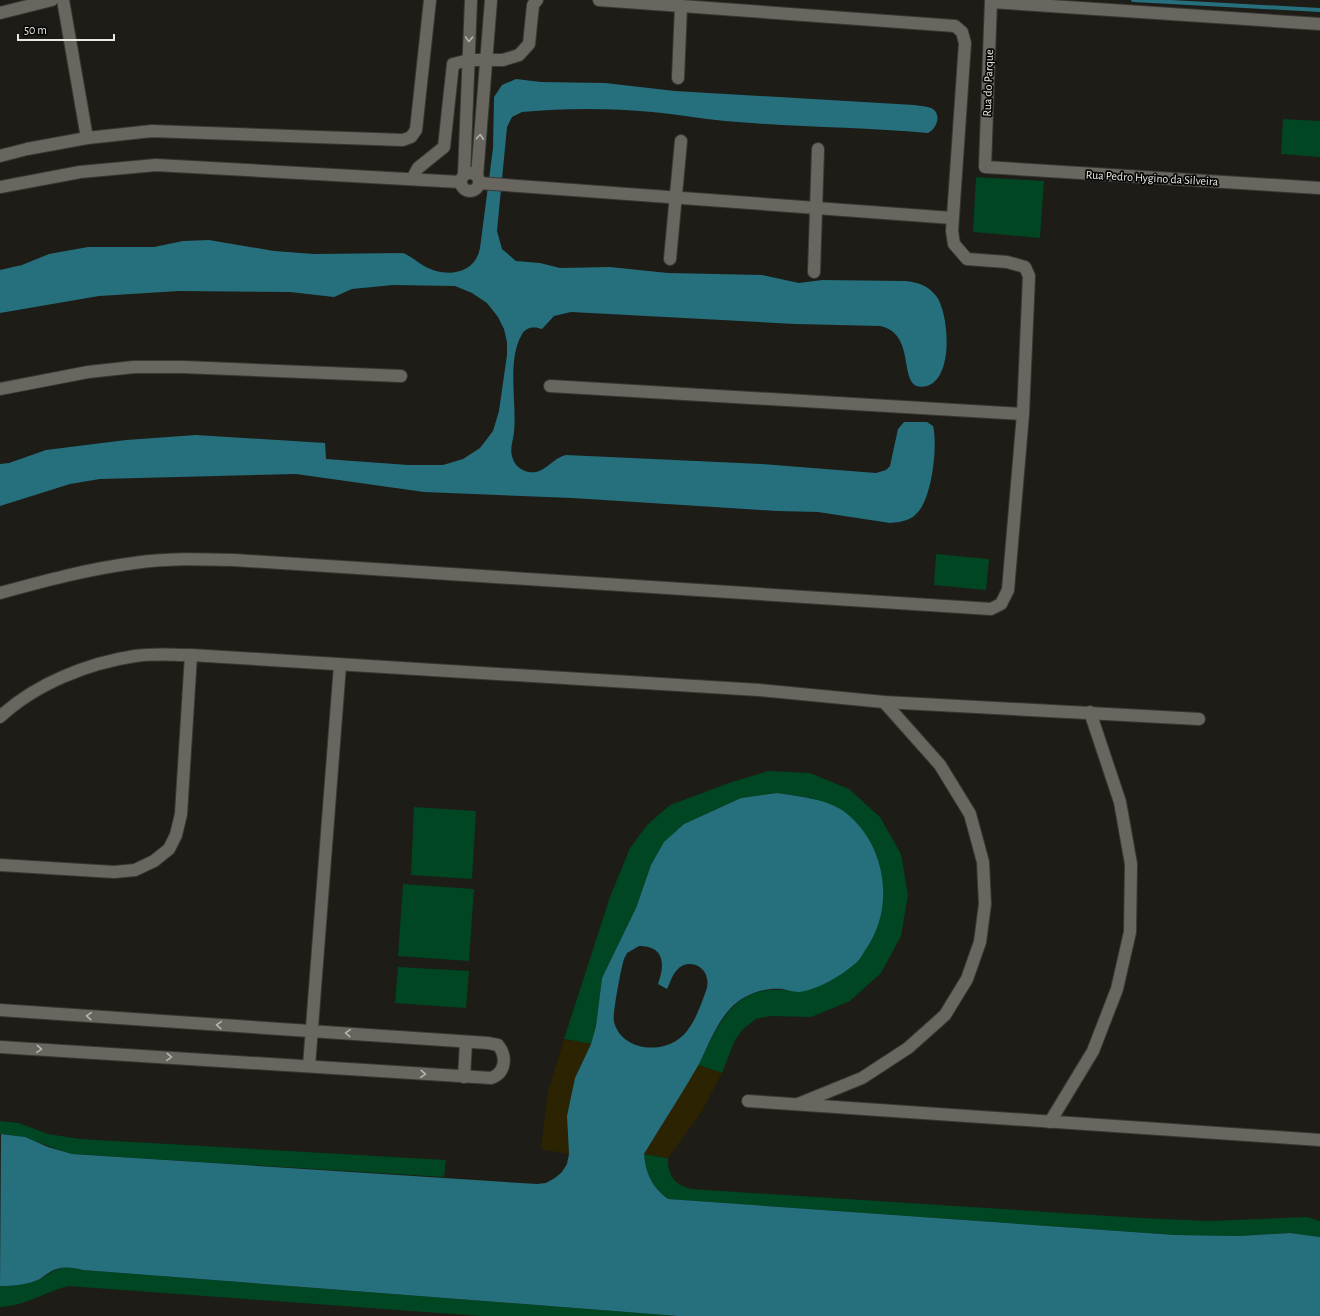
<svg xmlns="http://www.w3.org/2000/svg" width="1320" height="1316" viewBox="0 0 1320 1316" font-family="'Alegreya Sans',sans-serif">
  <style>
    .green { fill: #004622 }
    .sand { fill: #2b2302 }
    .water { fill: #266f7c; fill-rule: evenodd }
    .lines { fill: none; stroke-linecap: round; stroke-linejoin: round }
    .stream { stroke: #266f7c; stroke-width: 4 }
    .minor-casing { stroke: #3a3834; stroke-width: 14 }
    .minor { stroke: #68665f; stroke-width: 12 }
    .oneway { stroke: #b5b4af }
    .labels { text-anchor: middle; dominant-baseline: central; stroke-width: 3.5; stroke-linejoin: round; paint-order: stroke }
    .street-label { font-size: 12px; fill: #e9e8e4; stroke: #070705 }
  </style>
  <rect width="100%" height="100%" fill="#1d1c16"/>
  <g class="green">
    <path d="M 1283,119 L 1320,121 L 1320,157 L 1281,154 Z"/>
    <path d="M 976,177 L 1044,181 L 1040,238 L 973,232 Z"/>
    <path d="M 936,554 L 989,559 L 986,590 L 934,585 Z"/>
    <path d="M 768,771 L 810,773 L 849,789 L 880,817 L 901,854 L 908,895 L 901,936 L 881,973 L 850,1001 L 811,1017 L 770,1016 L 756,1019 L 744,1028 L 735,1040 L 722,1073 L 698,1065 C 723,1017 735,980 799,992 L 812,798 L 777,793 L 741,798 L 684,824 L 651,865 L 636,908 L 602,978 L 596,1026 L 591,1044 L 564,1039 L 610,897 L 630,848 L 647,825 L 670,805 L 729,783 Z"/>
    <path d="M 414,807 L 476,811 L 472,879 L 411,875 Z"/>
    <path d="M 403,884 L 474,889 L 469,961 L 398,956 Z"/>
    <path d="M 398,967 L 469,971 L 466,1008 L 395,1003 Z"/>
    <path d="M 0,1121 L 19,1123 L 48,1134 L 80,1139 L 446,1160 L 444,1177 L 72,1154 C 47,1147 26,1135 0,1134 Z"/>
    <path d="M 644,1154 L 668,1158 C 667,1175 675,1185 691,1189 L 1141,1218 L 1209,1221 L 1307,1217 L 1320,1221 L 1320,1237 L 1290,1233 L 1239,1236 L 1175,1235 L 668,1199 C 652,1187 646,1174 644,1154 Z"/>
    <path d="M 72,1267 L 83,1270 L 678,1316 L 480,1316 L 68,1286 C 45,1292 25,1306 0,1307 L 0,1286 C 14,1286 28,1285 40,1279 C 55,1271 53,1268 72,1267 Z"/>
  </g>
  <g class="sand">
    <path d="M 564,1039 L 591,1044 L 575,1078 L 567,1116 L 569,1154 L 541,1149 L 548,1092 Z"/>
    <path d="M 698,1065 L 722,1073 L 702,1111 L 668,1158 L 644,1154 Z"/>
  </g>
  <g class="water">
    <path d="M 516,79 L 541,82 L 605,83 L 675,91 L 914,105 C 920,106 928,106 933,109 C 942,116 936,129 928,133 C 860,127 792,127 725,121 C 701,119 677,114 652,112 C 610,108 565,108 522,112 L 512,117 L 507,127 L 497,231 L 502,249 L 516,261 L 540,263 L 560,268 L 610,267 L 668,273 L 762,275 L 799,283 L 822,280 L 905,281 C 918,282 929,286 937,297 C 949,315 954,378 927,386 C 894,394 920,334 880,326 L 795,324 L 571,312 L 554,316 L 542,329 C 534,326 525,327 521,336 C 507,362 517,404 514,432 C 513,442 509,450 513,459 C 515,466 522,471 529,472 C 544,475 552,458 566,455 L 761,464 L 876,473 L 886,470 L 890,466 L 898,429 L 904,422 L 927,422 L 933,426 C 938,445 932,497 918,512 C 911,521 900,522 890,523 L 818,512 L 777,511 L 572,498 L 424,492 L 296,474 L 100,479 L 70,484 L 0,506 L 0,464 L 9,463 L 46,450 L 126,440 L 196,435 L 325,443 L 326,459 L 408,465 L 443,465 L 463,459 L 480,448 L 493,431 L 499,411 L 507,355 L 507,342 L 504,329 L 498,317 L 487,303 L 472,293 L 455,286 L 393,285 L 352,289 L 334,297 L 290,292 L 179,291 L 99,296 L 0,313 L 0,270 L 22,265 L 49,254 L 88,247 L 154,247 L 183,241 L 209,240 L 274,251 L 314,254 L 403,253 C 411,256 417,262 424,266 C 445,278 475,275 480,248 L 493,148 L 494,97 L 502,85 Z"/>
    <path d="M 777,793 C 797,796 829,799 846,813 C 885,844 895,904 868,946 C 864,951 861,959 856,963 C 839,977 821,988 800,992 C 794,992 788,990 782,989 C 764,987 742,995 730,1009 C 716,1024 708,1046 699,1064 C 682,1094 662,1124 644,1154 C 646,1174 652,1187 668,1199 L 1175,1235 L 1239,1236 L 1290,1233 L 1320,1237 L 1320,1316 L 678,1316 L 83,1270 C 72,1267 60,1266 50,1272 C 46,1274 43,1277 40,1279 C 27,1285 14,1286 0,1286 L 1,1134 L 25,1137 L 48,1147 L 72,1154 L 537,1184 L 546,1183 L 555,1178 L 562,1172 L 567,1164 L 569,1154 L 567,1116 L 575,1078 L 591,1044 L 596,1026 L 602,978 L 636,908 L 651,865 L 664,842 L 684,824 L 741,798 ZM 639,946 C 665,946 665,965 658,984 L 667,989 C 670,983 672,975 677,970 C 686,959 705,964 707,979 C 709,986 705,993 703,999 C 695,1020 687,1040 664,1046 C 644,1051 620,1044 614,1022 C 612,1016 621,968 624,959 L 627,953 Z"/>
  </g>
  <g class="lines">
    <path class="stream" d="M 1133,0 L 1320,10"/>
    <defs>
      <g id="minor">
        <path d="M 63,0 L 87,138"/>
        <path d="M 991,0 L 985,167 L 1320,188"/>
        <path d="M 991,2 L 1320,24"/>
        <path d="M 0,13 L 52,0"/>
        <path d="M 678,78 L 681,6"/>
        <path d="M 0,156 L 27,149 L 87,138 L 152,131 L 403,140 L 411,137 L 416,130 L 430,0"/>
        <circle cx="470" cy="182" r="9"/>
        <path d="M 464,175 L 471,0"/>
        <path d="M 477,176 L 491,0"/>
        <path d="M 412,179 L 418,168 L 444,147 L 453,64 L 469,60 L 503,60 L 519,55 L 529,44 L 533,5 L 537,0"/>
        <path d="M 479,183 L 952,218"/>
        <path d="M 0,187 L 80,172 L 156,165 L 460,182"/>
        <path d="M 670,259 L 681,141"/>
        <path d="M 814,272 L 818,149"/>
        <path d="M 550,386 L 1023,414"/>
        <path d="M 0,389 L 88,372 L 134,367 L 183,367 L 401,376"/>
        <path d="M 0,593 C 44,581 88,569 134,563 C 166,558 201,559 234,560 L 991,609 L 1001,604 L 1008,590 L 1023,414 L 1029,276 L 1025,267 L 1007,262 L 967,259 L 954,244 L 952,231 L 965,43 L 962,32 L 955,26 L 599,0"/>
        <path d="M 0,717 C 35,684 88,663 135,656 C 153,653 173,655 191,655 L 759,690 L 884,702 L 1199,719"/>
        <path d="M 0,865 L 114,872 L 135,870 L 154,861 L 169,849 L 176,835 L 181,814 L 191,655"/>
        <path d="M 0,1010 L 488,1043 L 498,1045 C 507,1056 506,1073 491,1078 L 0,1047"/>
        <path d="M 309,1066 L 340,665"/>
        <path d="M 464,1077 L 466,1042"/>
        <path d="M 748,1101 L 1320,1140"/>
        <path d="M 798,1104 L 862,1078 L 908,1048 L 945,1015 L 967,979 L 980,942 L 985,904 L 983,862 L 970,814 L 940,765 L 884,702"/>
        <path d="M 1050,1122 L 1093,1051 L 1117,989 L 1130,932 L 1131,864 L 1120,802 L 1090,712"/>
      </g>
    </defs>
    <use href="#minor" class="minor-casing"/>
    <use href="#minor" class="minor"/>
  </g>
  <defs><path id="oneway-chevron" d="M-2-3.5L2.5 0L-2 3.5" fill="none" stroke-width="1.6" stroke-linecap="round" stroke-linejoin="round"/></defs>
  <g class="oneway">
    <use href="#oneway-chevron" transform="translate(469 39) rotate(92)"/>
    <use href="#oneway-chevron" transform="translate(480 137) rotate(-86)"/>
    <use href="#oneway-chevron" transform="translate(89 1016) rotate(-176)"/>
    <use href="#oneway-chevron" transform="translate(219 1025) rotate(-176)"/>
    <use href="#oneway-chevron" transform="translate(348 1033) rotate(-176)"/>
    <use href="#oneway-chevron" transform="translate(39 1049) rotate(4)"/>
    <use href="#oneway-chevron" transform="translate(169 1057) rotate(4)"/>
    <use href="#oneway-chevron" transform="translate(423 1074) rotate(3)"/>
  </g>
  <g class="labels">
    <g class="street-label">
      <text transform="translate(988 83) rotate(-88)">Rua do Parque</text>
      <text transform="translate(1152 178) rotate(3)">Rua Pedro Hygino da Silveira</text>
    </g>
  </g>
  <path d="M18 34v6h96v-6" fill="none" stroke="#e9e8e4" stroke-width="2"/>
  <text x="24" y="34" font-size="12" fill="#e9e8e4" stroke="#070705" stroke-width="3" paint-order="stroke">50 m</text>
</svg>
